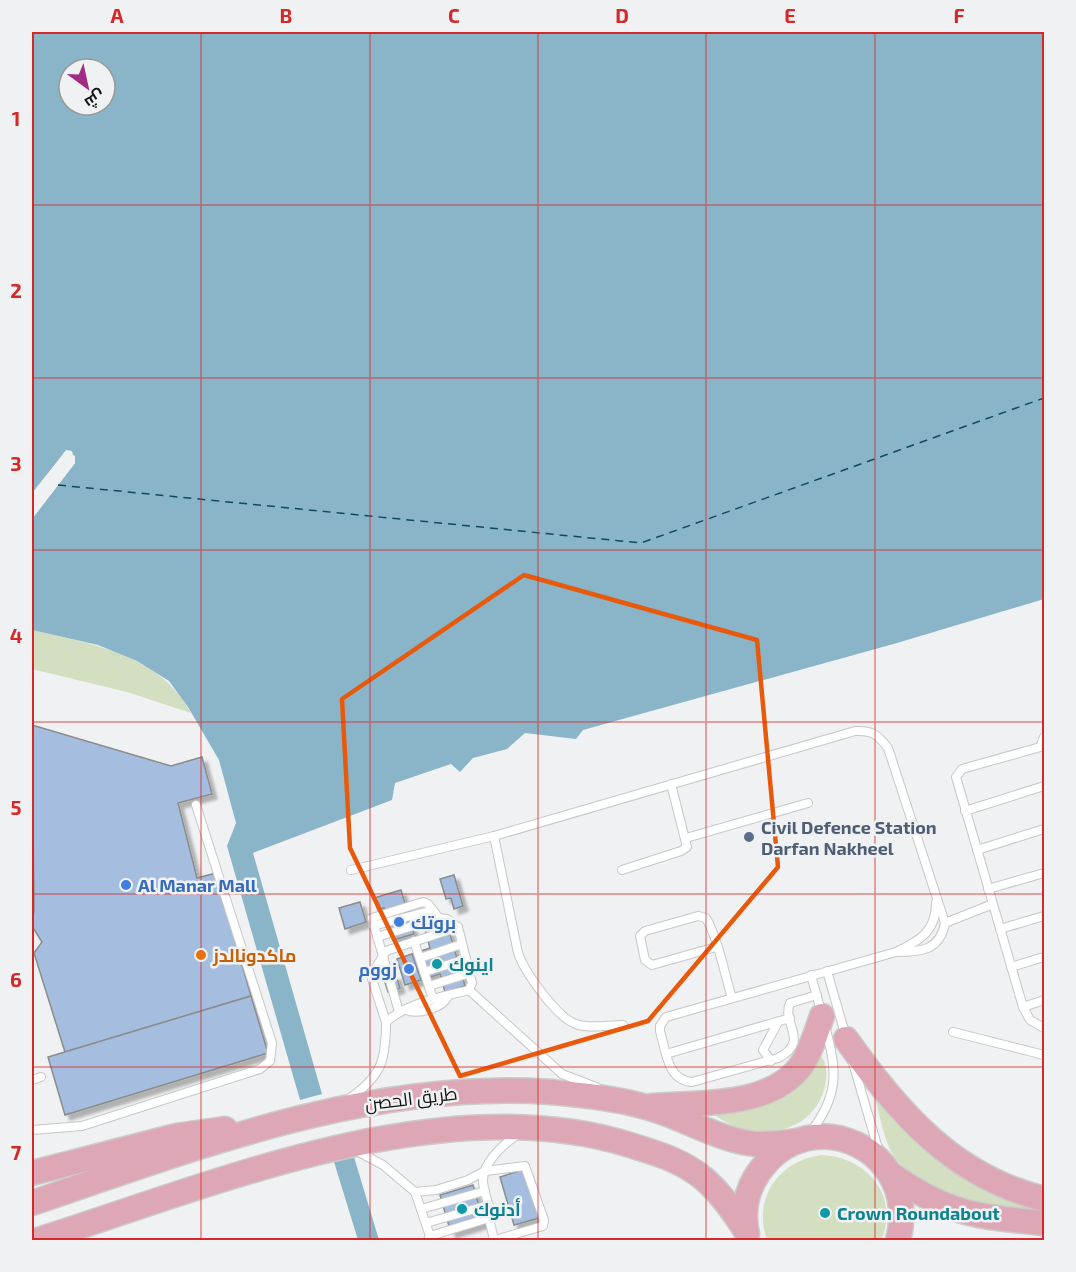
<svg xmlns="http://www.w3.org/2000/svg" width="1076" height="1272" viewBox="0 0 1076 1272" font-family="'Exo 2',Cairo,sans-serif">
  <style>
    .green { fill: #d4dfc2 }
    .water { fill: #8ab5c8; fill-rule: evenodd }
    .pier { fill: #f0f1f2 }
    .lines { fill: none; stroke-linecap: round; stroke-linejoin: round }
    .ferry { stroke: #0f4b5f; stroke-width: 1.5; stroke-dasharray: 8 6; stroke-linecap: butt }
    .building { fill: #a5bedf; stroke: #8b8c8d; stroke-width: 1.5; filter: url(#shadow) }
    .lane-casing { stroke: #c6c7c8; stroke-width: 10 }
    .primary-casing { stroke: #cbcbcb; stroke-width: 27 }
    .lane { stroke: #fff; stroke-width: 8 }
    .primary { stroke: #dda7b5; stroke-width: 24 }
    .marked { fill: none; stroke: #e8590c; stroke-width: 4.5; stroke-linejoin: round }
    .grid { fill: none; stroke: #d62828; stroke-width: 1.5; stroke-opacity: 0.55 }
    .service-dot { fill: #5c6f8a; stroke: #f0f1f2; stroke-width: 2 }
    .shop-dot { fill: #3f7fe0; stroke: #f0f1f2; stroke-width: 2 }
    .food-dot { fill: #e8710a; stroke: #f0f1f2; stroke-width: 2 }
    .culture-dot { fill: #0f9aa8; stroke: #f0f1f2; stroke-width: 2 }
    .labels { text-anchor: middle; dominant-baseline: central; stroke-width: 5; stroke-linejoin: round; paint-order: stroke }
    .service-label { font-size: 18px; font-weight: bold; fill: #4e5e75; stroke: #f0f1f2; text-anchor: start }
    .shop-label { font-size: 18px; font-weight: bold; fill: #366cbe; stroke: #f0f1f2; text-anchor: start }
    .food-label { font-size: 18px; font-weight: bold; fill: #c56008; stroke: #f0f1f2; text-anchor: start }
    .culture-label { font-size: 18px; font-weight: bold; fill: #0d838f; stroke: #f0f1f2; text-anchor: start }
    .street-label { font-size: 18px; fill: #141414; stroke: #f0f1f2 }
    .neatline { fill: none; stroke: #d62828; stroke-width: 2 }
    .grid-label { font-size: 20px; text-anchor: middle; font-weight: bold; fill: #d62828 }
  </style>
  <defs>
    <filter id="shadow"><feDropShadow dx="5" dy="5" stdDeviation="1.5" flood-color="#0004"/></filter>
  </defs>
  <rect width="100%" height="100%" fill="#f0f1f2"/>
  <g class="green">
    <path d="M 32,630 C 91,644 160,654 191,713 L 127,692 L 32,669 Z"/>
    <path d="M 820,1055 C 828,1064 827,1075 825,1086 C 813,1138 749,1143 712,1113 C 760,1107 800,1105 820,1055 Z"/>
    <path d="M 874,1094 L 1044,1211 C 995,1209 913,1199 889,1147 C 882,1131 879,1111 874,1094 Z"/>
    <path d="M 821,1155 C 865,1156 901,1196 881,1240 L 767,1240 C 752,1198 779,1161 821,1155 Z"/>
  </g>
  <g class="water">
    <path d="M 32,32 L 1044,32 L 1044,599 L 897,643 L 583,730 L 576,739 L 525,733 L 507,749 L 473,758 L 460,772 L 451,764 L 395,783 L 392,800 L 253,853 L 322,1094 L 300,1100 L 227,846 L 236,823 L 219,760 L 188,707 L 169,681 L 137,661 L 98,645 L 32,630 L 32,519 L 75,463 L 75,456 L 66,451 L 32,493 ZM 69,69 L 105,69 L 105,105 L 69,105 Z"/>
    <path d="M 354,1157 L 379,1240 L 358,1240 L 334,1162 Z"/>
  </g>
  <path class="pier" d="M 66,450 L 72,451 L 75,463 L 32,519 L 32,514 L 72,462 L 70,454 L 67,453 L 58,463 L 32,497 L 32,494 Z"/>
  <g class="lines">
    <path class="ferry" d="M 58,485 L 641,543 L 1044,398"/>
  </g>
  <g class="building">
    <path d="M 32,725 L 171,766 L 202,757 L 212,794 L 178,803 L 197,878 L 216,873 L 251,996 L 65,1052 L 34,953 L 42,942 L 32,926 L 34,910 Z"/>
    <path d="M 454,875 L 463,906 L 454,909 L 451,898 L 446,899 L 440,879 Z"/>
    <path d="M 401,890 L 414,934 L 393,940 L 384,908 L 378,910 L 374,898 Z"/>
    <path d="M 360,902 L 366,922 L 345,929 L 339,908 Z"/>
    <path d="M 447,924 L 465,986 L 445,992 L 440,974 L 421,980 L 412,954 L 430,948 L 425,930 Z"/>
    <path d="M 412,954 L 421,980 L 405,985 L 397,959 Z"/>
    <path d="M 396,975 L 400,988 L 388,992 L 384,979 Z"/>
    <path d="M 251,996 L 268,1053 L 65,1115 L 48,1057 Z"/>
    <path d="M 525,1169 L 539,1218 L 514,1225 L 500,1177 Z"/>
    <path d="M 473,1185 L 484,1223 L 451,1233 L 440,1195 Z"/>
  </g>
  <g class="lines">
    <defs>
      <g id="lane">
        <path d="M 1041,745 L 1044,737"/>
        <path d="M 1044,746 L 962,769 L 956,777 L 1023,1007 L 1030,1020 L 1044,1028"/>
        <path d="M 965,811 L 1044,786"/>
        <path d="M 494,836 L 518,953 C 524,971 557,1018 576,1024 C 589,1029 608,1025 623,1025"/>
        <path d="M 686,838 L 808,803"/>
        <path d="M 977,850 L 1044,829"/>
        <path d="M 351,870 L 494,836 L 855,731 C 873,730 878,735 888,748 L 945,923 C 940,951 920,952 896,952"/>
        <path d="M 622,870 L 681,851 L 687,847 L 671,784"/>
        <path d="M 988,889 L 1044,873"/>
        <path d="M 945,923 L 993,904"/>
        <path d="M 373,926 L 433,910"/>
        <path d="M 1000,929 L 1044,916"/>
        <path d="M 377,937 L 439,918"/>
        <path d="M 414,941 L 433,999"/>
        <path d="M 716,947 L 652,965 L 645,960 L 640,936 L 645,931 L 698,916 L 706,918 C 719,941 724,973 732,998"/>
        <path d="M 420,958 L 462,944"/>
        <path d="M 1011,967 L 1044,957"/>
        <path d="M 827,971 L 846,1037"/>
        <path d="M 424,972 L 466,959"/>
        <path d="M 811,975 L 822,1015"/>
        <path d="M 429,986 L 470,973"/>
        <path d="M 817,995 L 790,1003 C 781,1024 811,1041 778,1058 L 692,1082 C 667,1080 666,1051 660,1031 L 660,1026 L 666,1017 L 896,952 C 919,941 936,932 936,903"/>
        <path d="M 1023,1007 L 1044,1000"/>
        <path d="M 406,1010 C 418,1015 443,1008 448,996"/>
        <path d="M 399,1012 L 372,918 L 423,902 L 428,904 L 439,918 L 447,919 L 458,927"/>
        <path d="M 386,1022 L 372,979 L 375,969 L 386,951 L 458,927 L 472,983 L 469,990"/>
        <path d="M 953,1032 L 1044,1055"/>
        <path d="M 666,1054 L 790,1018"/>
        <path d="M 771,1061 L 763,1050 L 778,1022"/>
        <path d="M 853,1063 L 879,1152"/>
        <path d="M 32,1080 L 41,1077"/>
        <path d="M 347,1100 C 381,1077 386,1062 386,1022 C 407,1003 441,997 469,990 L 562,1074 L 596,1087"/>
        <path d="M 32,1130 L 82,1126 L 260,1069 L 270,1061 L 272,1043 L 196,805"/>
        <path d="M 810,1133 C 840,1094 837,1071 825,1026"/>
        <path d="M 355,1150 L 383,1165 L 415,1192 L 431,1239"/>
        <path d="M 415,1192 L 436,1190 L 468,1180 L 485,1171 L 525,1166 L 544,1220 L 543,1226 L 495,1240"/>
        <path d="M 421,1209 L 485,1191"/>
        <path d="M 489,1218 L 494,1240"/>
        <path d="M 426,1223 L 489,1205"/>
        <path d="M 428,1240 L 430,1236 L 489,1218 C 491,1204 483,1194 483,1180 C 483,1162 504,1144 517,1135"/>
      </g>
      <g id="primary">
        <path d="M 846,1039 C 899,1113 952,1176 1044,1199"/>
        <path d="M 652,1106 C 699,1102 768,1108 800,1067 C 811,1052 816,1032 822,1016"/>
        <path d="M 32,1173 L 176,1136 L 225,1129"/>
        <path d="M 892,1175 C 947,1214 978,1217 1044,1223"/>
        <path d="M 32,1203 C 201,1146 369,1080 551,1092 C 582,1095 616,1098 646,1107 C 680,1116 713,1137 748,1143 C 764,1146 782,1143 798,1141"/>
        <path d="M 747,1234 C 742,1213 746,1190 759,1172 C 811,1097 922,1151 898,1240"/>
        <path d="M 38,1240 C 215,1184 445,1086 630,1145 C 656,1153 681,1160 703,1178 C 721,1193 734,1212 746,1231"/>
      </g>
    </defs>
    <use href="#lane" class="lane-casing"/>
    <use href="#primary" class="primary-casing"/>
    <use href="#lane" class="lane"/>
    <use href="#primary" class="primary"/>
  </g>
  <path class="marked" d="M 524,575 L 757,640 L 778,867 L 648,1021 L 460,1076 L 350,848 L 342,699 Z"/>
  <path class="grid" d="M 201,32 L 201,1240M 370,32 L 370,1240M 538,32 L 538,1240M 706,32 L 706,1240M 875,32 L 875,1240M 32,205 L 1044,205M 32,378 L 1044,378M 32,550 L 1044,550M 32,722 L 1044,722M 32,894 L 1044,894M 32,1067 L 1044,1067"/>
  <circle class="service-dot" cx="749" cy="837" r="6"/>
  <g class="shop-dot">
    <circle cx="126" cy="885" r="6"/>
    <circle cx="399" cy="922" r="6"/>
    <circle cx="409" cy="969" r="6"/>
  </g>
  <circle class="food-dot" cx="201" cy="955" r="6"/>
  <g class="culture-dot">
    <circle cx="437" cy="964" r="6"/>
    <circle cx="462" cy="1209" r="6"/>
    <circle cx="825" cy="1213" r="6"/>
  </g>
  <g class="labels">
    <g class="service-label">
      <text x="761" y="827">Civil Defence Station<tspan x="761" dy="21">Darfan Nakheel</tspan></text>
    </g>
    <g class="shop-label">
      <text x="138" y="885">Al Manar Mall</text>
      <text x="411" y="922">بروتك</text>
      <text x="397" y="969" text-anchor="end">زووم</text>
    </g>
    <g class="food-label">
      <text x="213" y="955">ماكدونالدز</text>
    </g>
    <g class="culture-label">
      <text x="449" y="964">اينوك</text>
      <text x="474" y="1209">أدنوك</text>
      <text x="837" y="1213">Crown Roundabout</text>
    </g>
    <g class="street-label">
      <text transform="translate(411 1098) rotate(-7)">طريق الحصن</text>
    </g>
  </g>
  <rect width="1076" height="1272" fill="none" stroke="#f0f1f2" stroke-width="66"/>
  <g transform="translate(87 87) rotate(147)"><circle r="28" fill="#f0f1f2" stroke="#989999" stroke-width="1.5"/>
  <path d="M0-4.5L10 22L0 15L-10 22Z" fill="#a22c84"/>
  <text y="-9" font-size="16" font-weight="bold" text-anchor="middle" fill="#141414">ش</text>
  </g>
  <rect x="33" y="33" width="1010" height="1206" class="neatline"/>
  <g class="grid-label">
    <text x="117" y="23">A</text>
    <text x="286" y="23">B</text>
    <text x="454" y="23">C</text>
    <text x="622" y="23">D</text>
    <text x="790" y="23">E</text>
    <text x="959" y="23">F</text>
    <text x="16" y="126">1</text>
    <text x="16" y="298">2</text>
    <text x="16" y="471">3</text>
    <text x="16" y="643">4</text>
    <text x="16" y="815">5</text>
    <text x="16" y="987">6</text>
    <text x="16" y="1160">7</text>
  </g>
</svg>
